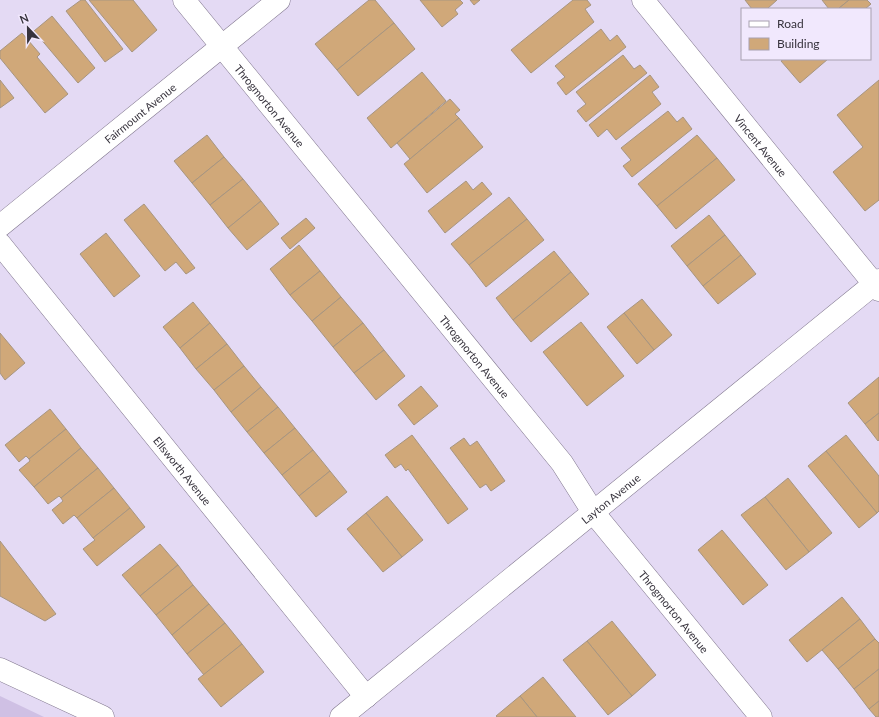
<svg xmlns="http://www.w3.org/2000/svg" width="879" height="717" viewBox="0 0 879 717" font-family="Lato,sans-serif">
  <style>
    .green { fill: #cfc0e4 }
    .building { fill: #d0a879; stroke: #a79580 }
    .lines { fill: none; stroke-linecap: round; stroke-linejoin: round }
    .minor-casing { stroke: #81778e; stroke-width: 23 }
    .minor { stroke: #fff; stroke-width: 22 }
    .labels { text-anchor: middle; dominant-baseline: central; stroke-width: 3; stroke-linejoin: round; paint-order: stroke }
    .street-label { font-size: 11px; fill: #37333d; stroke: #f1e8fd }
  </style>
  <rect width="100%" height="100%" fill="#e4daf4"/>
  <path class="green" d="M 0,696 L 44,717 L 0,717 Z"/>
  <g class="building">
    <path d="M 81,0 L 85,0 L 123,49 L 105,62 L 66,11 Z"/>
    <path d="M 89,0 L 133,0 L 157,30 L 132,52 Z"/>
    <path d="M 369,0 L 375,0 L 394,23 L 337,70 L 315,44 Z"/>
    <path d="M 420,0 L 460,0 L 463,3 L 455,10 L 458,14 L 442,27 Z"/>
    <path d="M 470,0 L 480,0 L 474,5 Z"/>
    <path d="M 573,0 L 587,0 L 591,5 L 585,9 L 594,22 L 531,73 L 511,50 Z"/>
    <path d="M 745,0 L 777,0 L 767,9 L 752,9 Z"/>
    <path d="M 822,0 L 849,0 L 838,9 L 829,9 Z"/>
    <path d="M 849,0 L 867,0 L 871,4 L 865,9 L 838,9 Z"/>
    <path d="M 52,16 L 95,68 L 78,83 L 34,31 Z"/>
    <path d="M 394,23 L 415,49 L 358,96 L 337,70 Z"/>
    <path d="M 601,29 L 610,41 L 617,35 L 626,47 L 566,95 L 557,83 L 565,77 L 555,66 Z"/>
    <path d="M 22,33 L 40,54 L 37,57 L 68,94 L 45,113 L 0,58 L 0,51 Z"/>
    <path d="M 623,55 L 634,69 L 640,65 L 647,73 L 586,122 L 577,111 L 586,104 L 576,92 Z"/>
    <path d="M 784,59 L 828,59 L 800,83 L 781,61 Z"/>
    <path d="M 422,72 L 446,101 L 391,148 L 367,118 Z"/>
    <path d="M 650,75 L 659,87 L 652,92 L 661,104 L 616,140 L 607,129 L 598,137 L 589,125 Z"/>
    <path d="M 0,80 L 14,98 L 0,108 Z"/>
    <path d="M 879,80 L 879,200 L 865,211 L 833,172 L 863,147 L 837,115 Z"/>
    <path d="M 450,99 L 460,110 L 455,114 L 459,118 L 410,159 L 397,143 Z"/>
    <path d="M 668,111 L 677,122 L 683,117 L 692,129 L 632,177 L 623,166 L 631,160 L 621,148 Z"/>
    <path d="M 459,118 L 483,147 L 427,193 L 404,164 Z"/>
    <path d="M 207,135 L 224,157 L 192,183 L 174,161 Z"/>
    <path d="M 697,135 L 717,158 L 657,206 L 638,184 Z"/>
    <path d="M 224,157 L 243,179 L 210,205 L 192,183 Z"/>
    <path d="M 717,158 L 735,180 L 676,229 L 657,206 Z"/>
    <path d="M 243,179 L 261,201 L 228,228 L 210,205 Z"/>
    <path d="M 466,181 L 473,190 L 482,182 L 492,194 L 445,233 L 428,211 Z"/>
    <path d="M 509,197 L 527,219 L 469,265 L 451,244 Z"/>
    <path d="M 261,201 L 279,224 L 247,250 L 228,228 Z"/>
    <path d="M 144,204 L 195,268 L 186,274 L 176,262 L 165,271 L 124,220 Z"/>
    <path d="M 709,215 L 725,235 L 687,266 L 671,246 Z"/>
    <path d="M 306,218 L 315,228 L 290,249 L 281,238 Z"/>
    <path d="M 527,219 L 544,240 L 486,287 L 469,265 Z"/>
    <path d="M 106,233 L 140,276 L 114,297 L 80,254 Z"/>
    <path d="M 725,235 L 741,255 L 703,286 L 687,266 Z"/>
    <path d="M 299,245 L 320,271 L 290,295 L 270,269 Z"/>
    <path d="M 554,251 L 571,272 L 513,320 L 496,298 Z"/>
    <path d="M 741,255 L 756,274 L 718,304 L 703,286 Z"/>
    <path d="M 320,271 L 341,297 L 312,321 L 290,295 Z"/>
    <path d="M 571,272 L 589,294 L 531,342 L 513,320 Z"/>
    <path d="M 341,297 L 363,323 L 333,347 L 312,321 Z"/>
    <path d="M 642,299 L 672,335 L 654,350 L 624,313 Z"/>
    <path d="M 193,302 L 210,323 L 180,348 L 163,327 Z"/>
    <path d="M 624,313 L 654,350 L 637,364 L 607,327 Z"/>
    <path d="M 581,322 L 624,376 L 587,406 L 543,352 Z"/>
    <path d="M 210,323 L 227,344 L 196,369 L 180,348 Z"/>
    <path d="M 363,323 L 384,350 L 354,373 L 333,347 Z"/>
    <path d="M 0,333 L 25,363 L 5,380 L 0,373 Z"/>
    <path d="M 227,344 L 244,366 L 214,390 L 196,369 Z"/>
    <path d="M 384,350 L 405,376 L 376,400 L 354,373 Z"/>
    <path d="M 244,366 L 261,387 L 231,412 L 214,390 Z"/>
    <path d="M 879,377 L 879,413 L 865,424 L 848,403 Z"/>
    <path d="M 421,386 L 438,406 L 414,425 L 398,405 Z"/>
    <path d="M 261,387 L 278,407 L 247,432 L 231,412 Z"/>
    <path d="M 278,407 L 295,428 L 264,453 L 247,432 Z"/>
    <path d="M 50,409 L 66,429 L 29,459 L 26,456 L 19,462 L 5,445 Z"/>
    <path d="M 879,413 L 879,440 L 878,441 L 865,424 Z"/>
    <path d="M 295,428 L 313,450 L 282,475 L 264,453 Z"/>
    <path d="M 66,429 L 81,448 L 34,487 L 19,470 L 30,461 L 29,459 Z"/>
    <path d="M 412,435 L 468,509 L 448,524 L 408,469 L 406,471 L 401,464 L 395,468 L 385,455 Z"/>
    <path d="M 846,435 L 879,476 L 879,511 L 877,513 L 826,451 Z"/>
    <path d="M 464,438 L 470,446 L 477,441 L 505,481 L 491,491 L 486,484 L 480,488 L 450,448 Z"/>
    <path d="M 81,448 L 98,468 L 61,498 L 59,496 L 48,504 L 34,487 Z"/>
    <path d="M 313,450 L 330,471 L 299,496 L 282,475 Z"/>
    <path d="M 826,451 L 877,513 L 859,528 L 808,466 Z"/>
    <path d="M 98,468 L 114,488 L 77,518 L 74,515 L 63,524 L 52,510 L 63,501 L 61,498 Z"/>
    <path d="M 330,471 L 347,492 L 316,517 L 299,496 Z"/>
    <path d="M 788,478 L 832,533 L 809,552 L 765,497 Z"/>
    <path d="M 114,488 L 130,508 L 93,538 L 77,518 Z"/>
    <path d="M 387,496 L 423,540 L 402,557 L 366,513 Z"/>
    <path d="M 765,497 L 809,552 L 786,570 L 741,515 Z"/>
    <path d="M 130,508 L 145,527 L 97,566 L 83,549 L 95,540 L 93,538 Z"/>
    <path d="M 366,513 L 402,557 L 383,572 L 347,529 Z"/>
    <path d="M 722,530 L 768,585 L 743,605 L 698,550 Z"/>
    <path d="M 0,541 L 56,614 L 45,621 L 0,596 Z"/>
    <path d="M 160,544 L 178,565 L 140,596 L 122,575 Z"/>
    <path d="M 178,565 L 193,585 L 156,615 L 140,596 Z"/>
    <path d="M 193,585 L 209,604 L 172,635 L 156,615 Z"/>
    <path d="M 842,597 L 860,619 L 807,662 L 789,640 Z"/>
    <path d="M 209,604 L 225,623 L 187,654 L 172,635 Z"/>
    <path d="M 860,619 L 875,639 L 838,669 L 822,650 Z"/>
    <path d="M 612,621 L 656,675 L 632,696 L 587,641 Z"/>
    <path d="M 225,623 L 242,644 L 204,675 L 187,654 Z"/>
    <path d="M 875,639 L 879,643 L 879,669 L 854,689 L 838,669 Z"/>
    <path d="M 587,641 L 632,696 L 608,715 L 563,660 Z"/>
    <path d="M 242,644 L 264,672 L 221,707 L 198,679 Z"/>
    <path d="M 879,669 L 879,701 L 869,709 L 854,689 Z"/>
    <path d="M 543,677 L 576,717 L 537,717 L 520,696 Z"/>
    <path d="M 520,696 L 537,717 L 497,717 L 496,716 Z"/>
    <path d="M 879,701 L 879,717 L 876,717 L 869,709 Z"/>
  </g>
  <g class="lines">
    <defs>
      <g id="minor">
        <path id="s1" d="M 184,0 L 562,463 L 593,512 L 761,717"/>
        <path id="s2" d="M 643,0 L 879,290"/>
        <path id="s3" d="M 0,226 L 279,0"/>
        <path id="s4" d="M 0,244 L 366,697"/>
        <path d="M 0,669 L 103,717"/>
        <path id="s5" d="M 341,717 L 879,280"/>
      </g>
    </defs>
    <use href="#minor" class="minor-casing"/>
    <use href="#minor" class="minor"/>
  </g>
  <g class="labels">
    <g class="street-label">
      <text stroke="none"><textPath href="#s1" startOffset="136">Throgmorton Avenue</textPath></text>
      <text stroke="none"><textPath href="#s3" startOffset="180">Fairmount Avenue</textPath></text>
      <text stroke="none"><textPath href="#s2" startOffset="187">Vincent Avenue</textPath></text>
      <text stroke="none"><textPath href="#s1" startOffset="460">Throgmorton Avenue</textPath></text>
      <text stroke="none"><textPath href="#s4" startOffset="291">Ellsworth Avenue</textPath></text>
      <text stroke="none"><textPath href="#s5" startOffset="347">Layton Avenue</textPath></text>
      <text stroke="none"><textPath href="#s1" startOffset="784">Throgmorton Avenue</textPath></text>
    </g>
  </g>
  <rect x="741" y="8" width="130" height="52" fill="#f1e8fd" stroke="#a7a0b0"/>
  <rect x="749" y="21" width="20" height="6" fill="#ffffff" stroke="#a7a0b0"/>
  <text x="777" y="28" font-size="12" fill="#37333d">Road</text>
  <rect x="749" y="38" width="20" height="12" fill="#d0a879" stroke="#a7a0b0"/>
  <text x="777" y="48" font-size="12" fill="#37333d">Building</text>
  <g transform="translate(28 28) rotate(338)" stroke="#f1e8fd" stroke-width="3" paint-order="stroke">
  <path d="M0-3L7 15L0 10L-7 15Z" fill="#37333d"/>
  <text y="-6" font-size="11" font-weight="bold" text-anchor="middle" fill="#37333d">N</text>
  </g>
</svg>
